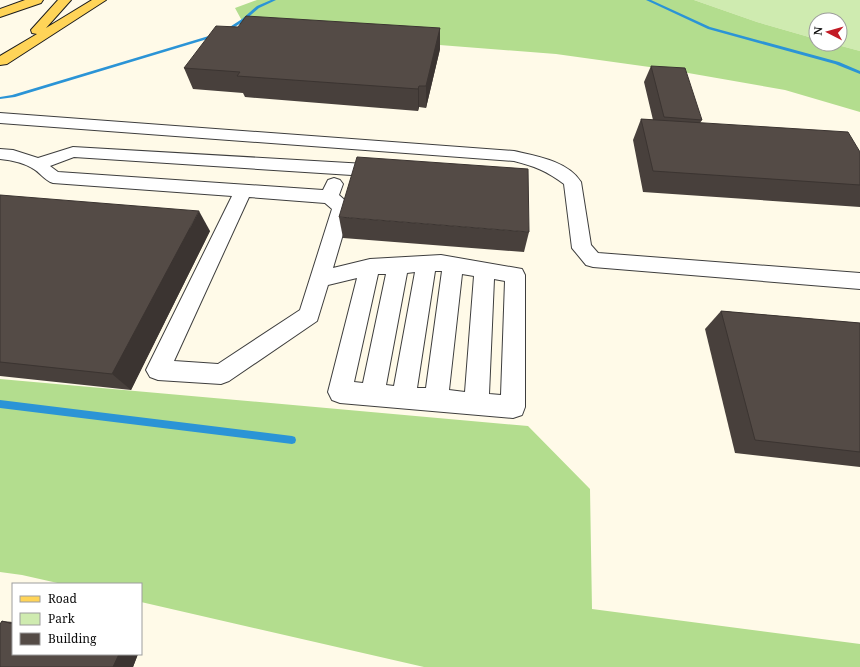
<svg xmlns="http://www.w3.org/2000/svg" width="860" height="667" viewBox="0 0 860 667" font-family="'Noto Serif',serif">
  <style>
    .green { fill: #cfebb0 }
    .forest { fill: #b3dd8e }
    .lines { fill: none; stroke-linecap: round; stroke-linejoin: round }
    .stream { fill: #2b94d6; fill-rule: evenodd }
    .minor-casing { stroke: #3e3e3e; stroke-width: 2 }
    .major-casing { stroke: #1c1c1c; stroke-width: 2 }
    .minor { fill: #fff; fill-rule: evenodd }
    .major { fill: #ffd458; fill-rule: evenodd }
    .wall { fill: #48403c }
    .shaded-wall { fill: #3b3431 }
    .building { fill: #544b46; stroke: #3b3431 }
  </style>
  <rect width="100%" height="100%" fill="#fffae8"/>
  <path class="green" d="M 694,0 L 860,0 L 860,51 L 834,44 L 840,44 L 840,20 L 816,20 L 816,39 L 757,22 Z"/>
  <g class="forest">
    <path d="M 257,0 L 694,0 L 757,22 L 816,39 L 816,44 L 834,44 L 860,51 L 860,112 L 785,90 L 671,70 L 556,54 L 247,30 L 235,8 Z"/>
    <path d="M 0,379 L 528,426 L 590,489 L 592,609 L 860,644 L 860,667 L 424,667 L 141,602 L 141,584 L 62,584 L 22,575 L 0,572 Z"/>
  </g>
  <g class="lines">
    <g class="stream">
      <path d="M 271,0 L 276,0 L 259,8 L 244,21 L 224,34 L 15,97 L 0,99 L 0,97 L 12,95 L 222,32 L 242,19 L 257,6 Z"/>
      <path d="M 646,0 L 651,0 L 710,27 L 839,62 L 860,71 L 860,74 L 835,64 L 708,29 Z"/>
      <path d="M 0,400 L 292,436 L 295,437 L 296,440 L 295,443 L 292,444 L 0,408 Z"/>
    </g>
    <defs>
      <g id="minor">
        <path d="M 0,113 L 514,151 C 536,156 568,161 581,182 L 591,245 L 598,253 L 860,273 L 860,289 L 593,267 L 586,265 L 572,248 L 564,184 C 547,171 534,166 514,161 L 0,123 Z"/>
        <path d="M 73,147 L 383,165 L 389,167 L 392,171 L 389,175 L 383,177 L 74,157 L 50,166 L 58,172 L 323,190 L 328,180 L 334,178 L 340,180 L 343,184 L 339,195 L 348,203 L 351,207 L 333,268 L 370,259 L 441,255 L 522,269 L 525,275 L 525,407 L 522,415 L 513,418 L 340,403 L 332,400 L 328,392 L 357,278 L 328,285 L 317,321 L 229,381 L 221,384 L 158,380 L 150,377 L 146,370 L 232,196 L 53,183 C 44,180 40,172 32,168 C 22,162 10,160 0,159 L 0,149 L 13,150 L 38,158 ZM 249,197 L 325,203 L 332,209 L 300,310 L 218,364 L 174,361 ZM 435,271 L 442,271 L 426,388 L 417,388 ZM 415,272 L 394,386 L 386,385 L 407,273 ZM 378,274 L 386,274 L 363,383 L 354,382 ZM 462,274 L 474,276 L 465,392 L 449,390 ZM 494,279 L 505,281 L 501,395 L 489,394 Z"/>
      </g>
      <g id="major">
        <path d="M 25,0 L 43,0 L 41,3 L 0,17 L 0,9 Z"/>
        <path d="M 58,0 L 71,0 L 46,28 L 92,0 L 106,0 L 7,64 L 0,65 L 0,56 L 37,34 L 32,33 L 31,30 Z"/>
      </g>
    </defs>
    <use href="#minor" class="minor-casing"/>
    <use href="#major" class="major-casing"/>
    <use href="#minor" class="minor"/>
    <use href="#major" class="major"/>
  </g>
  <g class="wall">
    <path d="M 238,27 L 440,28 L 440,49 L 426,108 L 419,107 L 418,111 L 245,97 L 243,93 L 193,89 L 184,68 Z"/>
    <path d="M 651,66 L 702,120 L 700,123 L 860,152 L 860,207 L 643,192 L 633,140 L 641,119 L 653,120 L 644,82 Z"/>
    <path d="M 0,195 L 210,231 L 131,390 L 0,376 Z"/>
    <path d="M 339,217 L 529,232 L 524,252 L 343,238 Z"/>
    <path d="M 721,311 L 860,323 L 860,467 L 735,453 L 705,329 Z"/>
    <path d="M 2,621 L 13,622 L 13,654 L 138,654 L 133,667 L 0,667 L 0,624 Z"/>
  </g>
  <g class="shaded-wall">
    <path d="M 440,28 L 440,49 L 426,108 L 426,86 Z"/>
    <path d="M 419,86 L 419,107 L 418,111 L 418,89 Z"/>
    <path d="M 199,211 L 210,231 L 131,390 L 112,374 Z"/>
    <path d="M 119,654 L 138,654 L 133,667 L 113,667 Z"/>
  </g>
  <g class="building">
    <path d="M 246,16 L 440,28 L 426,86 L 419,86 L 418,89 L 237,76 L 240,72 L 184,68 L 216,26 L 238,27 Z"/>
    <path d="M 651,66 L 685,68 L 702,120 L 664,117 Z"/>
    <path d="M 641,119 L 848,132 L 860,152 L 860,185 L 653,171 Z"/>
    <path d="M 357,157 L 528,169 L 529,232 L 339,217 Z"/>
    <path d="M 0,195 L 199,211 L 112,374 L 0,362 Z"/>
    <path d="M 721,311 L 860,323 L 860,452 L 755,440 Z"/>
    <path d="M 2,621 L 13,624 L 13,654 L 119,654 L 113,667 L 0,667 L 0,624 Z"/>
  </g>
  <rect x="12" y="583" width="130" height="72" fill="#ffffff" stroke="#9d9d9d"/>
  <rect x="20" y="596" width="20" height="6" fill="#ffd458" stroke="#9d9d9d"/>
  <text x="48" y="603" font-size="12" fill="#0b0b0b">Road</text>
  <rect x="20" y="613" width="20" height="12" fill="#cfebb0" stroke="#9d9d9d"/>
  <text x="48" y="623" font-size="12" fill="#0b0b0b">Park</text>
  <rect x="20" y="633" width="20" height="12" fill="#544b46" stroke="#9d9d9d"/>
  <text x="48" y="643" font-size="12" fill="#0b0b0b">Building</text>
  <g transform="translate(828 32) rotate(276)"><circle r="19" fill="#ffffff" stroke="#9d9d9d"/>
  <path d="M0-3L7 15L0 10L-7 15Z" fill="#c21b25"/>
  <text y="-6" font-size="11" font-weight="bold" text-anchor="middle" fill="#0b0b0b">N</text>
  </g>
</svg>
